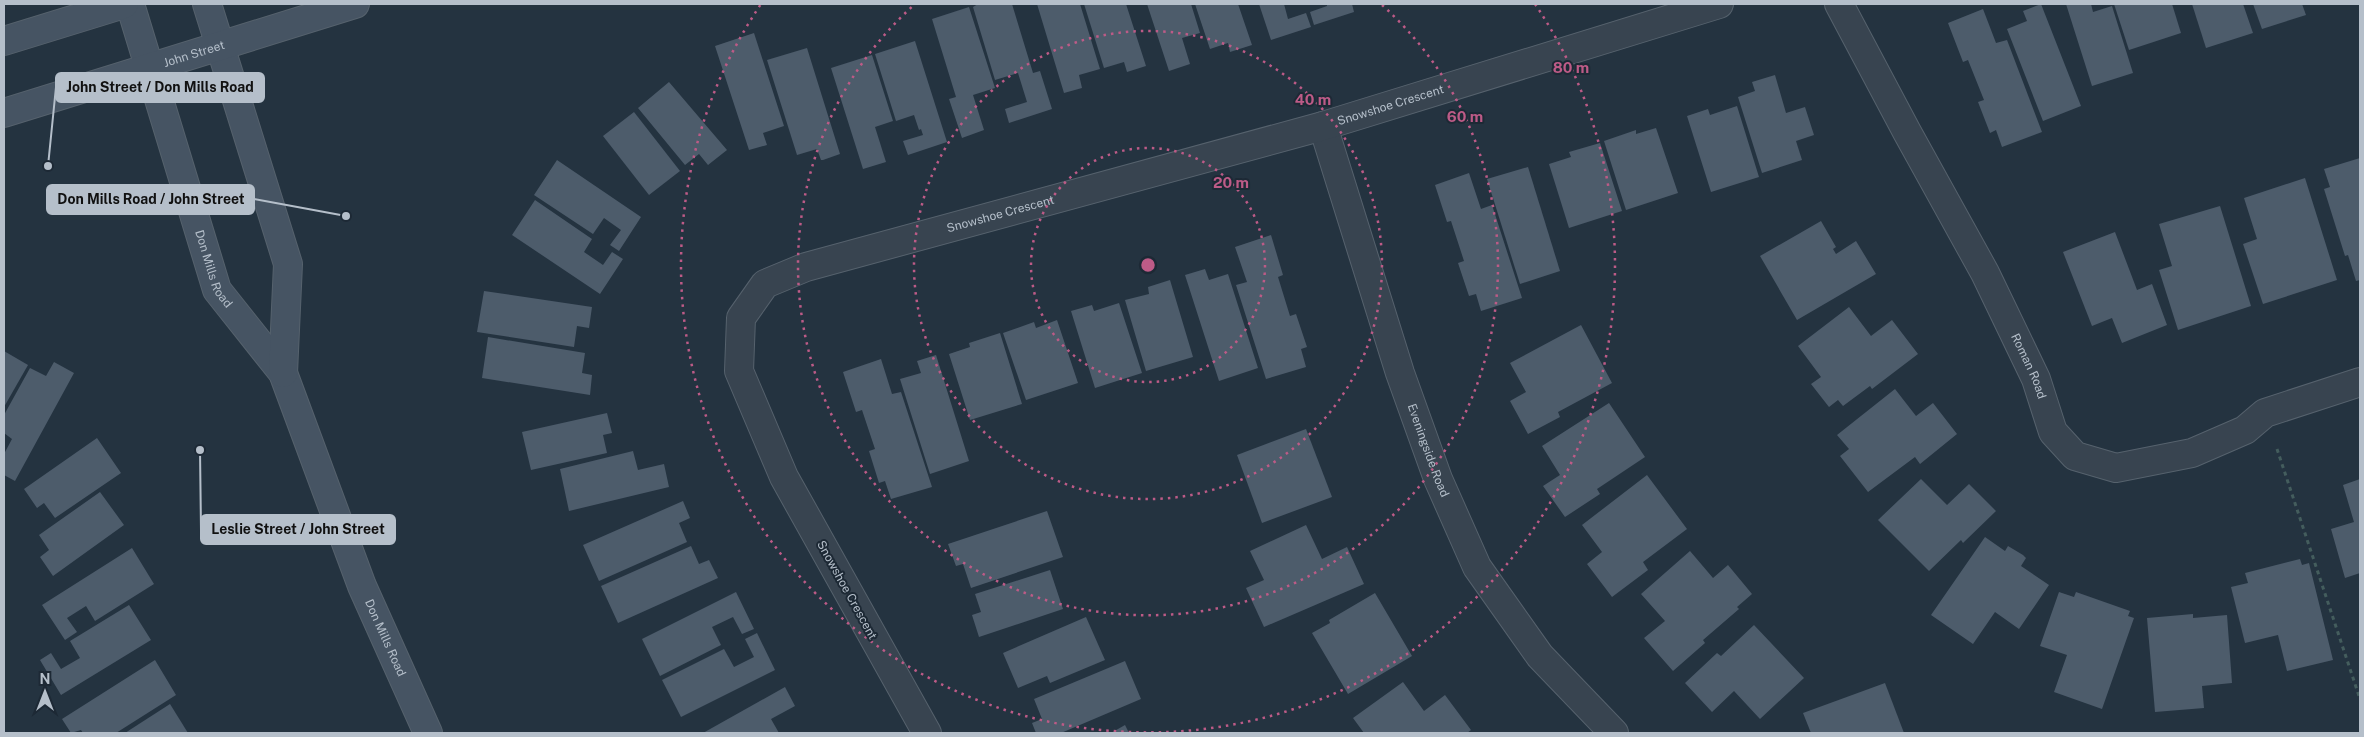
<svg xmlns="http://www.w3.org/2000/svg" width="2364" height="737" viewBox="0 0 2364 737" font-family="'Public Sans',sans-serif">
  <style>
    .building { fill: #4d5c6b }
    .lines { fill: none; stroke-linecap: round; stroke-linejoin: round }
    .minor-casing { stroke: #56626d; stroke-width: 30 }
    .secondary-casing { stroke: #56626d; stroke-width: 30 }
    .path { stroke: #445d5d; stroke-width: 3; stroke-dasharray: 4 4; stroke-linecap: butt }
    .minor { stroke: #384450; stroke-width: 28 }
    .secondary { stroke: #465463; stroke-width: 28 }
    .ring { fill: none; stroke: #bd5b87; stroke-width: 2.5; stroke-dasharray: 2.5 5 }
    .labels { text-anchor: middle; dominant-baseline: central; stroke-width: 4; stroke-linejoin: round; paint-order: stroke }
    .street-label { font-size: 12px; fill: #b5bfca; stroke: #1d2935 }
    .centre { fill: #bd5b87; stroke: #1d2935; stroke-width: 2.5 }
    .ring-label { font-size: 15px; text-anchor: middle; font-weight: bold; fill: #bd5b87; stroke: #1d2935; stroke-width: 4; stroke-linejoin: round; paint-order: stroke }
    .leader { fill: none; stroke: #b5bfca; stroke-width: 2 }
    .callout-dot { fill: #b5bfca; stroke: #1d2935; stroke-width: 2 }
    .callout { fill: #b5bfca; stroke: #b5bfca; stroke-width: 2 }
    .callout-label { font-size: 14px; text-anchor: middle; font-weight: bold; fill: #111 }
  </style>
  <rect width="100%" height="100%" fill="#243340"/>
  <g class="building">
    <path d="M 978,4 L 1012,4 L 1033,73 L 1040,71 L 1052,109 L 1009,123 L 1005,109 L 1027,102 L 1018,73 L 995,80 L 973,7 Z"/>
    <path d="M 1037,4 L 1080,4 L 1100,69 L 1079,75 L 1082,88 L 1064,93 Z"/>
    <path d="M 1084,4 L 1126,4 L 1146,66 L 1127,72 L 1124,62 L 1104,68 Z"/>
    <path d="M 1147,4 L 1191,4 L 1200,33 L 1182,38 L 1190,64 L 1169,71 Z"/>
    <path d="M 1195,4 L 1238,4 L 1252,45 L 1230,52 L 1228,43 L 1210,49 Z"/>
    <path d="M 1259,4 L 1284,4 L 1288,19 L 1306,13 L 1311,27 L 1271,40 Z"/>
    <path d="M 1327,4 L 1352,4 L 1354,12 L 1314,25 L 1310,12 L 1327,6 Z"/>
    <path d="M 2041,4 L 2081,106 L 2043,121 L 2007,29 L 2027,21 L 2023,11 Z"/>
    <path d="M 2066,4 L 2091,4 L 2093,12 L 2112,6 L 2133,73 L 2092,86 Z"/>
    <path d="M 2114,4 L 2172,4 L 2181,33 L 2129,50 Z"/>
    <path d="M 2192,4 L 2243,4 L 2253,33 L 2206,48 Z"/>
    <path d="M 2253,4 L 2302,4 L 2306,15 L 2262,29 Z"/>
    <path d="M 969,7 L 995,88 L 973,95 L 984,130 L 962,138 L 949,99 L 956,97 L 932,19 Z"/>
    <path d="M 1983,9 L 1996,43 L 2007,40 L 2042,132 L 2002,147 L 1996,130 L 1990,133 L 1978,102 L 1984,100 L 1968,60 L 1963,62 L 1948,23 Z"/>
    <path d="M 754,33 L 784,126 L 763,133 L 767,145 L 749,150 L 715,46 Z"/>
    <path d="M 915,41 L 947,142 L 908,155 L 903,141 L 923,135 L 921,129 L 919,130 L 914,115 L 896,121 L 875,54 Z"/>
    <path d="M 807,48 L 840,154 L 823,160 L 821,160 L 817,149 L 797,155 L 767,60 Z"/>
    <path d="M 872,55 L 893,121 L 875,127 L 886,162 L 863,169 L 831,68 Z"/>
    <path d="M 1775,75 L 1786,113 L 1805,107 L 1814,135 L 1796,141 L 1802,160 L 1762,173 L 1738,97 L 1755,91 L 1752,82 Z"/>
    <path d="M 669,82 L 727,150 L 708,165 L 699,154 L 685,165 L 638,108 Z"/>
    <path d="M 1737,106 L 1759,177 L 1711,192 L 1687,116 L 1708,109 L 1710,115 Z"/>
    <path d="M 634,112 L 680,171 L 649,195 L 603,136 Z"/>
    <path d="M 1656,128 L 1678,193 L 1626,210 L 1604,141 L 1636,130 L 1636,134 Z"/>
    <path d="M 1600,143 L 1622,211 L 1569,228 L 1549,164 L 1571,157 L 1569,152 Z"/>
    <path d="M 2360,158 L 2360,280 L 2356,281 L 2348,255 L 2345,256 L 2324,189 L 2330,187 L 2324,169 Z"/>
    <path d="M 557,160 L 641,217 L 619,251 L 610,245 L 621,230 L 604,218 L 593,234 L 534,195 Z"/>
    <path d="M 1528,167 L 1560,271 L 1520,284 L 1487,179 Z"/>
    <path d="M 1469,173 L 1481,209 L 1492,205 L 1522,298 L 1481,311 L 1476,294 L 1469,296 L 1458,263 L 1464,261 L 1451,221 L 1447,222 L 1435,185 Z"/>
    <path d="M 2305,178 L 2337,280 L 2263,304 L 2243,244 L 2257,239 L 2244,198 Z"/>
    <path d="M 535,200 L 592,239 L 584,252 L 603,265 L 612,252 L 623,259 L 600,294 L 512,235 Z"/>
    <path d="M 2220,206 L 2251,306 L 2178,330 L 2159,270 L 2172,266 L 2159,224 Z"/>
    <path d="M 1821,221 L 1836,247 L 1833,249 L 1836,254 L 1856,241 L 1876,274 L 1797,320 L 1760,256 Z"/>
    <path d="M 2115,232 L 2137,290 L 2152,284 L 2167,325 L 2122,343 L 2112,318 L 2092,326 L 2063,252 Z"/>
    <path d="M 1271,235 L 1283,275 L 1278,277 L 1290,316 L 1296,314 L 1307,347 L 1301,349 L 1306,367 L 1266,379 L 1236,285 L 1247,282 L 1235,247 Z"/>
    <path d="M 1205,269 L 1209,280 L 1228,274 L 1258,368 L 1219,381 L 1185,275 Z"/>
    <path d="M 1170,280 L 1193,357 L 1146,371 L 1125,300 L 1149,294 L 1148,287 Z"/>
    <path d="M 484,291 L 592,307 L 589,328 L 577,326 L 574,347 L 477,332 Z"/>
    <path d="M 1119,303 L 1142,373 L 1095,388 L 1071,311 L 1092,305 L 1094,311 Z"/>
    <path d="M 1849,307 L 1871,336 L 1892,320 L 1918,354 L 1872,389 L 1870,386 L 1843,406 L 1838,400 L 1829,407 L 1811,384 L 1821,377 L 1798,346 Z"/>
    <path d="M 1057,320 L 1078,383 L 1026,400 L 1003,333 L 1034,322 L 1036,328 Z"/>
    <path d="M 1581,325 L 1612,383 L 1558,412 L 1560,417 L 1528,434 L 1510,401 L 1526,392 L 1510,363 Z"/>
    <path d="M 1000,333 L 1022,404 L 970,420 L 949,354 L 970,347 L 969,343 Z"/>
    <path d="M 488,337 L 585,353 L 582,373 L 592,375 L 590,395 L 482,378 Z"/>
    <path d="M 4,351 L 28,365 L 4,407 Z"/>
    <path d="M 936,355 L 969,461 L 930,474 L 900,379 L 921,373 L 917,361 Z"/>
    <path d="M 881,359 L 892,394 L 901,392 L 932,487 L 891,499 L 885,481 L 879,483 L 869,451 L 875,449 L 862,410 L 856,412 L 843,372 Z"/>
    <path d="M 54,362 L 74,373 L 15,481 L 4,475 L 4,454 L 12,439 L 4,433 L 4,415 L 30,368 L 46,376 Z"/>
    <path d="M 1895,389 L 1916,416 L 1933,403 L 1957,434 L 1920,464 L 1915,457 L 1868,492 L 1840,456 L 1849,449 L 1837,435 Z"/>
    <path d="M 1609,403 L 1645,457 L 1597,489 L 1600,494 L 1565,517 L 1543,486 L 1560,475 L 1542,446 Z"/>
    <path d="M 607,413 L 612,433 L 603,435 L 607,453 L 531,470 L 522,432 Z"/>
    <path d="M 1306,429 L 1332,497 L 1262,523 L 1237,455 Z"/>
    <path d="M 97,438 L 121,473 L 55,518 L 44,503 L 37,508 L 24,489 Z"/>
    <path d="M 633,451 L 638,470 L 664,464 L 669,487 L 569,511 L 560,469 Z"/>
    <path d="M 1647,475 L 1687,529 L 1643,562 L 1648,570 L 1612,597 L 1587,564 L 1602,552 L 1582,525 Z"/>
    <path d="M 1921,479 L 1947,505 L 1969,484 L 1996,511 L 1963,543 L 1961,540 L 1929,571 L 1878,520 Z"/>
    <path d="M 2360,479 L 2360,573 L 2345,578 L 2331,529 L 2354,522 L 2343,485 Z"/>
    <path d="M 100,492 L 124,525 L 53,576 L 40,557 L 49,550 L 39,535 Z"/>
    <path d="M 683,501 L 690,518 L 679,523 L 687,542 L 599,581 L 583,545 Z"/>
    <path d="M 1047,511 L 1063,557 L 971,588 L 963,564 L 956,566 L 948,544 Z"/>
    <path d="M 1306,525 L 1322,559 L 1347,547 L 1364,584 L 1264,627 L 1246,588 L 1264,580 L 1250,551 Z"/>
    <path d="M 1985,537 L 2005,551 L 2008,546 L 2023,555 L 2026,558 L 2021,566 L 2049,585 L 2019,629 L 1995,612 L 1973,644 L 1931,615 Z"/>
    <path d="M 691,546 L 699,564 L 709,560 L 718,578 L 618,623 L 601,586 Z"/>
    <path d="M 132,548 L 154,584 L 95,621 L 86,606 L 67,618 L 77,632 L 65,640 L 42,605 Z"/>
    <path d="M 1690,551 L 1713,578 L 1728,565 L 1752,594 L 1737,607 L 1739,609 L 1703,640 L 1705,643 L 1673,671 L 1644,638 L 1665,621 L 1641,594 Z"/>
    <path d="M 2300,559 L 2302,565 L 2309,563 L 2333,660 L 2287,671 L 2278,635 L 2245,643 L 2231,587 L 2248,583 L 2245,573 Z"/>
    <path d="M 1050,570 L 1063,609 L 979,637 L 972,615 L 981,612 L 975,594 Z"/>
    <path d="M 736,592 L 754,629 L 742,634 L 733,617 L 712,627 L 721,645 L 660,676 L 642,639 Z"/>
    <path d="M 2059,592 L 2074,597 L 2076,592 L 2130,611 L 2128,616 L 2134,618 L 2102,709 L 2054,692 L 2067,655 L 2040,646 Z"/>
    <path d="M 1375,593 L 1412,656 L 1348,694 L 1312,633 L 1330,623 L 1329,620 Z"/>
    <path d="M 129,605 L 151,640 L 61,695 L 40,660 L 51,653 L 61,669 L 80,658 L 70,641 Z"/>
    <path d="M 2193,614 L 2193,618 L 2227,615 L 2232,683 L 2202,686 L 2204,708 L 2155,712 L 2147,618 Z"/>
    <path d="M 1086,617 L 1105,660 L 1050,683 L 1047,676 L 1018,688 L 1003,653 Z"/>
    <path d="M 1754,625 L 1804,678 L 1760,719 L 1734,691 L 1712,712 L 1685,683 L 1717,653 L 1721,656 Z"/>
    <path d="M 757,633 L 775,670 L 681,717 L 662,680 L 724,649 L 734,667 L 754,657 L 745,639 Z"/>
    <path d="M 155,660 L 176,695 L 116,733 L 83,733 L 81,730 L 71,733 L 62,719 Z"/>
    <path d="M 1125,661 L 1141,699 L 1061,733 L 1036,733 L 1032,723 L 1042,719 L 1034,699 Z"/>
    <path d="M 1403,682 L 1424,711 L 1445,695 L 1471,730 L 1467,733 L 1364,733 L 1353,718 Z"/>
    <path d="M 1885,683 L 1904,733 L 1811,733 L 1803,713 Z"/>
    <path d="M 785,687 L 795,706 L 771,719 L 779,733 L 703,733 Z"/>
    <path d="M 170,704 L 188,733 L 125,733 Z"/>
    <path d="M 1125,725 L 1129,733 L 1111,733 Z"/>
  </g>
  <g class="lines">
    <defs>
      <g id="minor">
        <path id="s1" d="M 1839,4 L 1907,132 L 1985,273 L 2036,379 L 2053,432 L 2075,456 L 2116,468 L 2192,453 L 2245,430 L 2265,413 L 2360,382"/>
        <path id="s2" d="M 1323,126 L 1400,373 L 1438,479 L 1477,567 L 1540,656 L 1614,733"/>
        <path id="s3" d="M 927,733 L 784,477 L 739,371 L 741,318 L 765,284 L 806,267 L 1323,126 L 1719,4"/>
      </g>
      <g id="secondary">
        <path id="s4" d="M 130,4 L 217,290 L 283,373 L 362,586 L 428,733"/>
        <path d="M 207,4 L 288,264 L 283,373"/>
        <path d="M 4,41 L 124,4"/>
        <path id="s5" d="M 4,113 L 355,4"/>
      </g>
    </defs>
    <use href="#minor" class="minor-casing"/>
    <use href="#secondary" class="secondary-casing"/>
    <path class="path" d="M 2277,449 L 2360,699"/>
    <use href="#minor" class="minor"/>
    <use href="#secondary" class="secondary"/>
  </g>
  <g class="ring">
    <circle cx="1148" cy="265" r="117"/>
    <circle cx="1148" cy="265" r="234"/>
    <path d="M1382 5A350 350 0 1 1 914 5"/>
    <path d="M1535 4A467 467 0 1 1 761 4"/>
  </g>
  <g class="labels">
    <g class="street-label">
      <text stroke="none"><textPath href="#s5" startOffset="199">John Street</textPath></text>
      <text stroke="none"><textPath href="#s3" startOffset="1154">Snowshoe Crescent</textPath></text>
      <text stroke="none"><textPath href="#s3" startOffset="749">Snowshoe Crescent</textPath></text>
      <text stroke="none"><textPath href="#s4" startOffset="278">Don Mills Road</textPath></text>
      <text stroke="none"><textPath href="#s1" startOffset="409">Roman Road</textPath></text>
      <text stroke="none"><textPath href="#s2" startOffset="341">Eveningside Road</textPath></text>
      <text transform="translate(847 590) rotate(61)">Snowshoe Crescent</text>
      <text stroke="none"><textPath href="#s4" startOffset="689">Don Mills Road</textPath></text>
    </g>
  </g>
  <circle cx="1148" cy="265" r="8" class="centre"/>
  <g class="ring-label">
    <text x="1571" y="73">80 m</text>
    <text x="1313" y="105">40 m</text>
    <text x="1465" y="122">60 m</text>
    <text x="1231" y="188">20 m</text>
  </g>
  <path class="leader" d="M48 166L56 87M346 216L254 199M200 450L201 530"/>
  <g class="callout-dot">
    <circle cx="48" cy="166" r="5"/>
    <circle cx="346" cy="216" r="5"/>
    <circle cx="200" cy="450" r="5"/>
  </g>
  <g class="callout">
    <rect x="56" y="73" width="208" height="29" rx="5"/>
    <rect x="47" y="185" width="207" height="29" rx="5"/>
    <rect x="201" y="515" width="194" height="29" rx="5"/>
  </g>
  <g class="callout-label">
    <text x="160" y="92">John Street / Don Mills Road</text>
    <text x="151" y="204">Don Mills Road / John Street</text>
    <text x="298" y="534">Leslie Street / John Street</text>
  </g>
  <rect width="2364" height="737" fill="none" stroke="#b5bfca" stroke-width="10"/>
  <g transform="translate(45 692)" stroke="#1d2935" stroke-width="4" paint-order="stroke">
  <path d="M0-4L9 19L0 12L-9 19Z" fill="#b5bfca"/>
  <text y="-8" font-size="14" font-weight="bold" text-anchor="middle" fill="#b5bfca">N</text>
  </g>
</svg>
